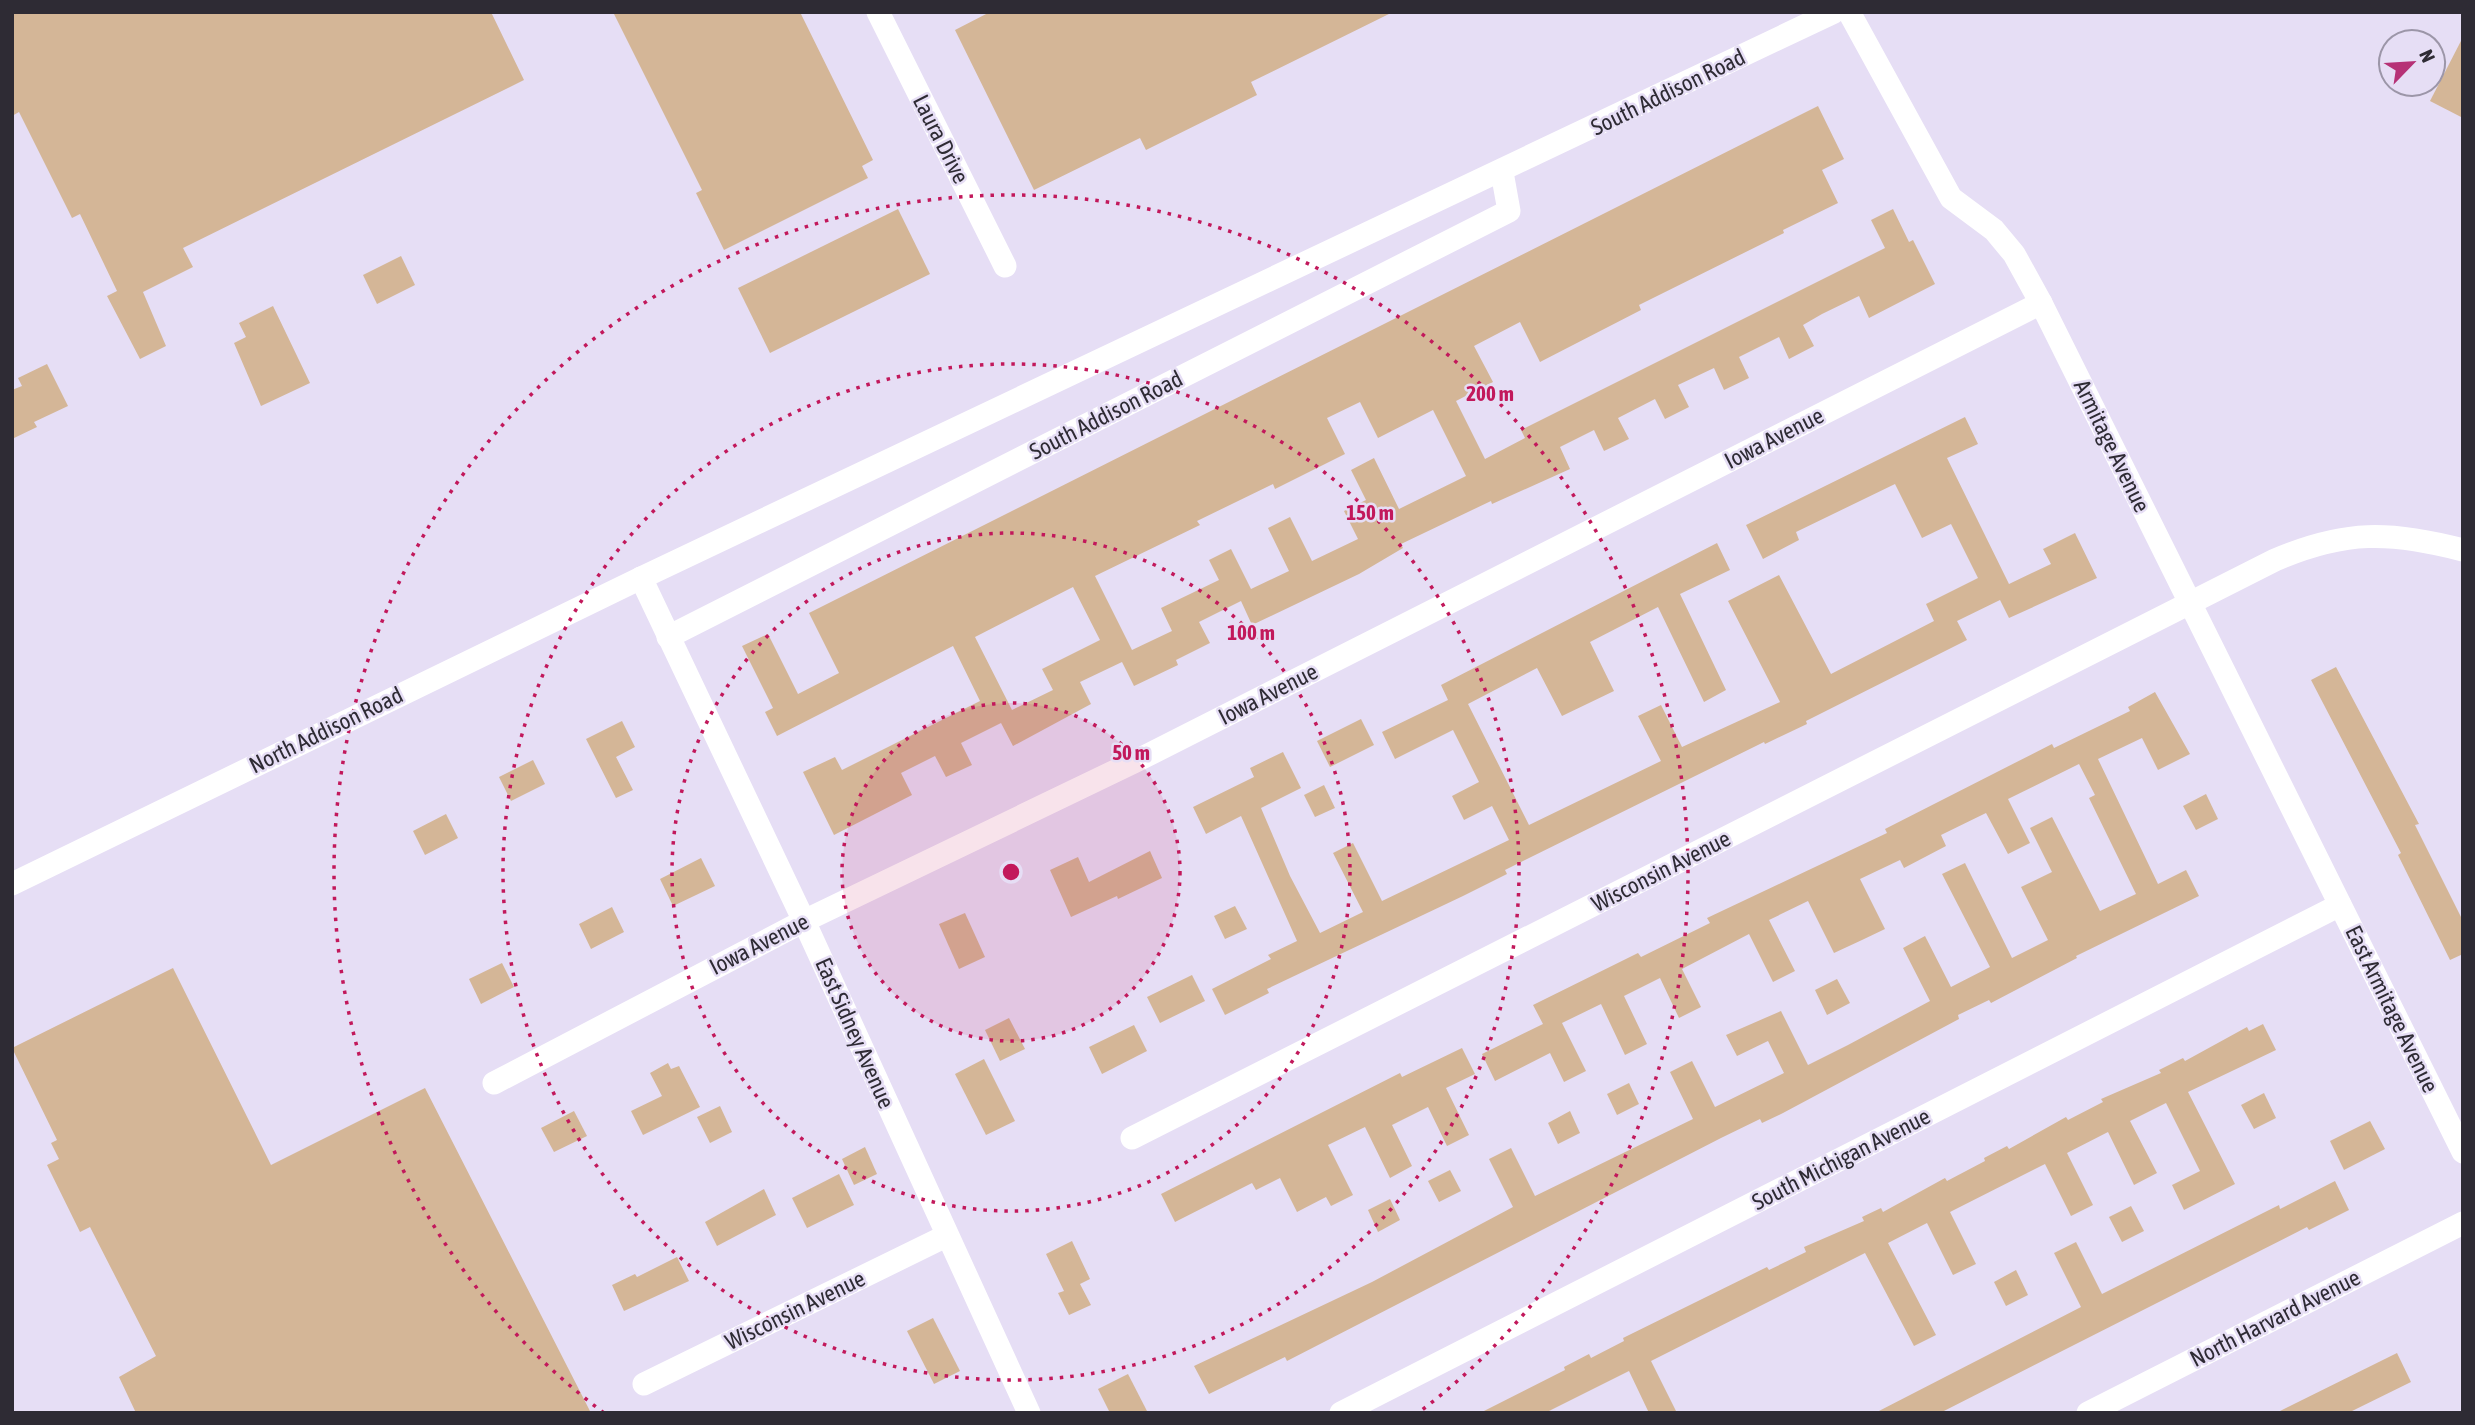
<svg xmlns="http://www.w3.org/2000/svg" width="2475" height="1425" viewBox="0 0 2475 1425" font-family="'Asap Condensed',sans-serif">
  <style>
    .building { fill: #d4b697; fill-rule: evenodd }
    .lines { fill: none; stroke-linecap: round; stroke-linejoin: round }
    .minor { stroke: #fff; stroke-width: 23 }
    .ring { fill: none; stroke: #c2185b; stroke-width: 3.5; stroke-dasharray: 3.5 7 }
    .labels { text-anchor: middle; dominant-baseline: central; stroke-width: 5; stroke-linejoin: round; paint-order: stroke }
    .street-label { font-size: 23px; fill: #2e2b34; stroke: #e6def5 }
    .centre { fill: #c2185b; stroke: #e6def5; stroke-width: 3.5 }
    .ring-label { font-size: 21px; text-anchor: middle; font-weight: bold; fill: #c2185b; stroke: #e6def5; stroke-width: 5; stroke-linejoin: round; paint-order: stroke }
  </style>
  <rect width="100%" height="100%" fill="#e6def5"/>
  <g class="building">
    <path d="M 12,12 L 491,12 L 524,80 L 183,248 L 193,267 L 143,292 L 166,346 L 140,359 L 107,296 L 117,291 L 80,214 L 72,218 L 19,112 L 12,116 Z"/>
    <path d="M 613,12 L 800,12 L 873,160 L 862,166 L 868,178 L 724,250 L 696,193 L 702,190 Z"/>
    <path d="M 990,12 L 1393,12 L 1251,82 L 1257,95 L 1146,150 L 1140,138 L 1034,190 L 955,30 Z"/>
    <path d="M 2463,37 L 2463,118 L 2430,101 Z"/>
    <path d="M 1818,106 L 1844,159 L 1822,170 L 1838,203 L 1783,230 L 1784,233 L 1639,305 L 1641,310 L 1540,362 L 1520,322 L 1474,346 L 1493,382 L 1456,401 L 1485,459 L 1525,438 L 1521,430 L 1885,248 L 1871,220 L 1893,209 L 1909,242 L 1913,240 L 1935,284 L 1869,318 L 1859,296 L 1822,314 L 1803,325 L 1814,346 L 1789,359 L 1779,337 L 1739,357 L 1749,378 L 1724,390 L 1714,368 L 1678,385 L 1689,407 L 1665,419 L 1655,399 L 1618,418 L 1629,439 L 1604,451 L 1594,430 L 1560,447 L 1570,469 L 1492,504 L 1491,501 L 1401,544 L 1403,548 L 1359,574 L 1252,625 L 1241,601 L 1199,622 L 1210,643 L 1176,660 L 1178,665 L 1134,686 L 1122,662 L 1080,682 L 1091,704 L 1013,746 L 1001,723 L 961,743 L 972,765 L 946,777 L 935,756 L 901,773 L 912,795 L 834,835 L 803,772 L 835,757 L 842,770 L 980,701 L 953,646 L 777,736 L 765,712 L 773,708 L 742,646 L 768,634 L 798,694 L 839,673 L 809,613 ZM 1360,402 L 1378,438 L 1433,410 L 1466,476 L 1399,509 L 1374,458 L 1351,470 L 1366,500 L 1344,511 L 1358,539 L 1312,561 L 1290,517 L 1268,528 L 1289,571 L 1251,589 L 1231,549 L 1209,560 L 1219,580 L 1161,608 L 1172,631 L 1132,650 L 1095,576 L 1200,525 L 1197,521 L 1273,484 L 1275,489 L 1345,454 L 1327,418 ZM 1073,587 L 1100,640 L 1042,669 L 1053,690 L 1012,710 L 975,637 Z"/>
    <path d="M 898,209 L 930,274 L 770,353 L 738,288 Z"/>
    <path d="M 401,256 L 415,285 L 377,304 L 363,275 Z"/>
    <path d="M 273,306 L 310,383 L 261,406 L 234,343 L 246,337 L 239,323 Z"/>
    <path d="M 47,364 L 68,406 L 34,422 L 37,427 L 12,439 L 12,390 L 22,386 L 18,378 Z"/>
    <path d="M 1965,417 L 1978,444 L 1947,458 L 2009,584 L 2051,564 L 2043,549 L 2075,533 L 2097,578 L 2009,618 L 2000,600 L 1957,621 L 1967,640 L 1806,721 L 1807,724 L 1765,744 L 1764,742 L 1505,870 L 1507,874 L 1463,896 L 1267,989 L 1269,993 L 1225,1015 L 1212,989 L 1271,959 L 1268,955 L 1297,941 L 1241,816 L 1206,834 L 1193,807 L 1254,777 L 1250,768 L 1283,752 L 1301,788 L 1261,808 L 1290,876 L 1320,933 L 1363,912 L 1333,853 L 1353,843 L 1382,901 L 1509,840 L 1492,806 L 1464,820 L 1452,796 L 1479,782 L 1453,730 L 1395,759 L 1382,732 L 1448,700 L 1441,685 L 1717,543 L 1730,570 L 1680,594 L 1726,690 L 1704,702 L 1658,607 L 1590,642 L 1614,691 L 1562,716 L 1537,668 L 1468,704 L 1529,825 L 1661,761 L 1638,716 L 1661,705 L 1682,747 L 1780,702 L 1728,601 L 1779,575 L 1831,674 L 1934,621 L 1926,604 L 1978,578 L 1951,524 L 1922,538 L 1895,484 L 1796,532 L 1799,540 L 1763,559 L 1746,525 Z"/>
    <path d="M 2336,667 L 2419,824 L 2415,825 L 2463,921 L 2463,954 L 2450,960 L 2398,855 L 2401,853 L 2311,680 Z"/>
    <path d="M 2155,692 L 2190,754 L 2158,770 L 2142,738 L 2098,759 L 2158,884 L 2186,870 L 2199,896 L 2076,956 L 2077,958 L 1991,1003 L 1989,1000 L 1958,1015 L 1959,1019 L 1783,1113 L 1762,1123 L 1760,1119 L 1721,1138 L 1287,1361 L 1285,1357 L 1209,1394 L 1194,1366 L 1372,1282 L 1513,1207 L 1489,1159 L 1511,1148 L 1535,1196 L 1693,1119 L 1670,1072 L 1692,1061 L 1715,1107 L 1784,1073 L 1768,1041 L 1737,1056 L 1726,1035 L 1781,1011 L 1808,1065 L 1848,1045 L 1930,1001 L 1903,948 L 1925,936 L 1951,987 L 1990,967 L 1942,874 L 1965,863 L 2012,958 L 2048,940 L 2021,887 L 2052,872 L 2030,828 L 2052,817 L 2100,911 L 2136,894 L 2089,798 L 2095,795 L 2079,764 L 2008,799 L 2030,843 L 2008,854 L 1986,813 L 1941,835 L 1946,846 L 1904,868 L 1900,860 L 1860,879 L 1885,929 L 1862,940 L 1834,953 L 1808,901 L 1769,920 L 1795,971 L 1773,982 L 1749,934 L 1682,969 L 1701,1007 L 1679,1018 L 1660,978 L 1624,996 L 1647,1044 L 1625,1055 L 1601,1004 L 1562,1023 L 1586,1071 L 1564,1082 L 1550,1053 L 1495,1081 L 1482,1054 L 1543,1024 L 1533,1005 L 1638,953 L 1641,957 L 1710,923 L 1707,918 L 1887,833 L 1885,829 L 2052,744 L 2054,748 L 2130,711 L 2128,707 Z"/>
    <path d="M 1361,719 L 1374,745 L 1330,767 L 1317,741 Z"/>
    <path d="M 622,721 L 635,747 L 616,757 L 633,790 L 616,798 L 586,739 Z"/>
    <path d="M 533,760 L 545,784 L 511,801 L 499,777 Z"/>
    <path d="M 1324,785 L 1335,808 L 1315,817 L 1304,795 Z"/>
    <path d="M 2206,794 L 2218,819 L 2196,830 L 2183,806 Z"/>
    <path d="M 446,814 L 458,838 L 425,855 L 413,831 Z"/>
    <path d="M 1150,851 L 1162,878 L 1118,899 L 1117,896 L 1071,917 L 1050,870 L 1078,857 L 1089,882 Z"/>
    <path d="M 701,858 L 715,886 L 673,906 L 660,879 Z"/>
    <path d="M 1235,906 L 1247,929 L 1225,939 L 1214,916 Z"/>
    <path d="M 612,907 L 624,932 L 591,949 L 579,924 Z"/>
    <path d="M 965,913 L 985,957 L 959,969 L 939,924 Z"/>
    <path d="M 502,963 L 514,987 L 481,1004 L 469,979 Z"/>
    <path d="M 173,968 L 271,1165 L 425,1088 L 591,1413 L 136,1413 L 119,1377 L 156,1356 L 90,1227 L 80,1232 L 47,1165 L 59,1159 L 51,1143 L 57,1140 L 12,1048 Z"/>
    <path d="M 1192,975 L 1205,1001 L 1160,1023 L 1147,997 Z"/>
    <path d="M 1837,979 L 1850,1003 L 1827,1015 L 1815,990 Z"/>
    <path d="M 1009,1018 L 1025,1049 L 1000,1061 L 985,1030 Z"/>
    <path d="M 2263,1024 L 2276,1050 L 2188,1092 L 2235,1184 L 2184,1210 L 2172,1185 L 2200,1171 L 2166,1103 L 2130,1121 L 2157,1173 L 2134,1185 L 2108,1132 L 2067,1153 L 2093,1205 L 2071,1216 L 2045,1164 L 1950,1212 L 1976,1264 L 1953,1275 L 1927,1223 L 1888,1243 L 1936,1335 L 1914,1346 L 1865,1253 L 1651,1361 L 1677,1413 L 1649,1413 L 1629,1371 L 1545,1413 L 1480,1413 L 1565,1370 L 1564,1367 L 1589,1354 L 1591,1358 L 1624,1341 L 1623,1338 L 1767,1267 L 1769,1270 L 1806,1252 L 1804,1247 L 1864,1221 L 1862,1217 L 1881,1208 L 1883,1212 L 1945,1178 L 1947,1181 L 1985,1161 L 1984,1158 L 2007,1146 L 2009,1149 L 2066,1117 L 2068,1120 L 2103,1102 L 2101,1099 L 2161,1073 L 2159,1070 L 2183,1058 L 2185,1061 L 2247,1027 L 2249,1031 Z"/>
    <path d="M 1134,1025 L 1147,1051 L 1102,1074 L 1089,1047 Z"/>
    <path d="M 1462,1048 L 1475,1074 L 1446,1088 L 1469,1135 L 1447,1146 L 1428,1107 L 1392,1125 L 1412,1166 L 1390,1178 L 1365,1127 L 1328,1145 L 1353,1195 L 1331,1206 L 1326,1197 L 1297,1212 L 1280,1178 L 1256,1190 L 1252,1183 L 1175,1222 L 1161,1194 L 1400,1073 L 1402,1077 Z"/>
    <path d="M 984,1059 L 1015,1121 L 986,1135 L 955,1074 Z"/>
    <path d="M 668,1063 L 671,1069 L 679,1066 L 700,1107 L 643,1135 L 631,1111 L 662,1096 L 650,1073 Z"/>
    <path d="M 1629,1083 L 1639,1104 L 1617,1115 L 1607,1094 Z"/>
    <path d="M 2264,1093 L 2276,1118 L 2254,1129 L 2241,1105 Z"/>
    <path d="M 720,1106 L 732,1132 L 710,1143 L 697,1117 Z"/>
    <path d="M 574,1111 L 587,1136 L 554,1152 L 541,1128 Z"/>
    <path d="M 1570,1111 L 1580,1133 L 1558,1144 L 1548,1123 Z"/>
    <path d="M 2370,1121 L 2385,1149 L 2344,1170 L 2330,1141 Z"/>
    <path d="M 865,1147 L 877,1174 L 854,1185 L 842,1159 Z"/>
    <path d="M 1450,1170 L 1461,1191 L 1439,1202 L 1428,1181 Z"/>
    <path d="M 839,1174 L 854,1205 L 807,1228 L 792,1198 Z"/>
    <path d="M 2335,1181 L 2349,1210 L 2309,1230 L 2307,1227 L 1940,1413 L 1875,1413 L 2081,1307 L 2054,1253 L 2076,1242 L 2102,1294 L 2279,1205 L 2280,1209 Z"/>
    <path d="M 764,1189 L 776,1215 L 717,1246 L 705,1222 Z"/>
    <path d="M 1390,1199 L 1400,1220 L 1378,1232 L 1368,1210 Z"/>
    <path d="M 2131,1206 L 2144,1231 L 2122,1242 L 2109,1217 Z"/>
    <path d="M 1072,1241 L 1090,1279 L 1080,1284 L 1091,1305 L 1069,1315 L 1058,1293 L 1064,1291 L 1046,1254 Z"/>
    <path d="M 677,1257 L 689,1281 L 624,1311 L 612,1285 L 635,1274 L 637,1277 Z"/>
    <path d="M 2016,1270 L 2028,1295 L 2006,1306 L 1994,1282 Z"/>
    <path d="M 933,1318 L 960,1371 L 934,1384 L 907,1331 Z"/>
    <path d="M 2397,1353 L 2411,1382 L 2348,1413 L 2276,1413 Z"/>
    <path d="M 1128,1374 L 1148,1413 L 1110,1413 L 1098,1389 Z"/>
  </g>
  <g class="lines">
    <g class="minor">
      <path d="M 878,12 L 1005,266"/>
      <path d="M 1849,12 L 1951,198 L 1994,230 L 2014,254 L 2041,303 L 2463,1152"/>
      <path d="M 641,578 L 804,921 L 1029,1413"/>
      <path d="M 668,637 L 1509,211 L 1502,172"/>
      <path d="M 12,884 L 641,578 L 1834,12"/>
      <path d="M 494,1083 L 804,921 L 1134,762 L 2041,303"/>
      <path d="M 1132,1138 L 2275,560 C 2345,530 2390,531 2463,550"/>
      <path d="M 644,1384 L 946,1236"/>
      <path d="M 1341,1413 L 2340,905"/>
      <path d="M 2088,1413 L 2463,1223"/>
    </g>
  </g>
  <circle cx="1011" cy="872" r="169" fill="#c2185b" fill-opacity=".12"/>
  <g class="ring">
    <circle cx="1011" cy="872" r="169"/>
    <circle cx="1011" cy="872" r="339"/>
    <circle cx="1011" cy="872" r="508"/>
    <path d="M604 1413A677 677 0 1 1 1418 1413"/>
  </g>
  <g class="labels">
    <g class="street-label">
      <text transform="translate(1668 92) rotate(-26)">South Addison Road</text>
      <text transform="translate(941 139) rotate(63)">Laura Drive</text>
      <text transform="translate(1106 415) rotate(-27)">South Addison Road</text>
      <text transform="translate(1774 438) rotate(-27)">Iowa Avenue</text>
      <text transform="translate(2112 446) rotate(64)">Armitage Avenue</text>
      <text transform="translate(1268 694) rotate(-27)">Iowa Avenue</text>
      <text transform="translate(326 730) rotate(-26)">North Addison Road</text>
      <text transform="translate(1661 871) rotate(-27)">Wisconsin Avenue</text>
      <text transform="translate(759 944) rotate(-27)">Iowa Avenue</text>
      <text transform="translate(2392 1009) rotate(64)">East Armitage Avenue</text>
      <text transform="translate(855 1033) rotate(66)">East Sidney Avenue</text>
      <text transform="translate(1841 1159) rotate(-27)">South Michigan Avenue</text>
      <text transform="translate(795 1310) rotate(-26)">Wisconsin Avenue</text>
      <text transform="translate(2275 1318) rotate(-27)">North Harvard Avenue</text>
    </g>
  </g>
  <circle cx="1011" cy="872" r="10" class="centre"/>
  <g class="ring-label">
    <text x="1490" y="401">200 m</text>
    <text x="1370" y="520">150 m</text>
    <text x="1251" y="640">100 m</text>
    <text x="1131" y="760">50 m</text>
  </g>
  <rect width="2475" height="1425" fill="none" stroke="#2e2b34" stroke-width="28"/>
  <g transform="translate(2412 63) rotate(65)"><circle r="33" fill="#e6def5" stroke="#9c96a8" stroke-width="2"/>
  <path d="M0-5L12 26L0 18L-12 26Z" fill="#b63176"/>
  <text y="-10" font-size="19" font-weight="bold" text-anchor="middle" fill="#2e2b34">N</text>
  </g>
</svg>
